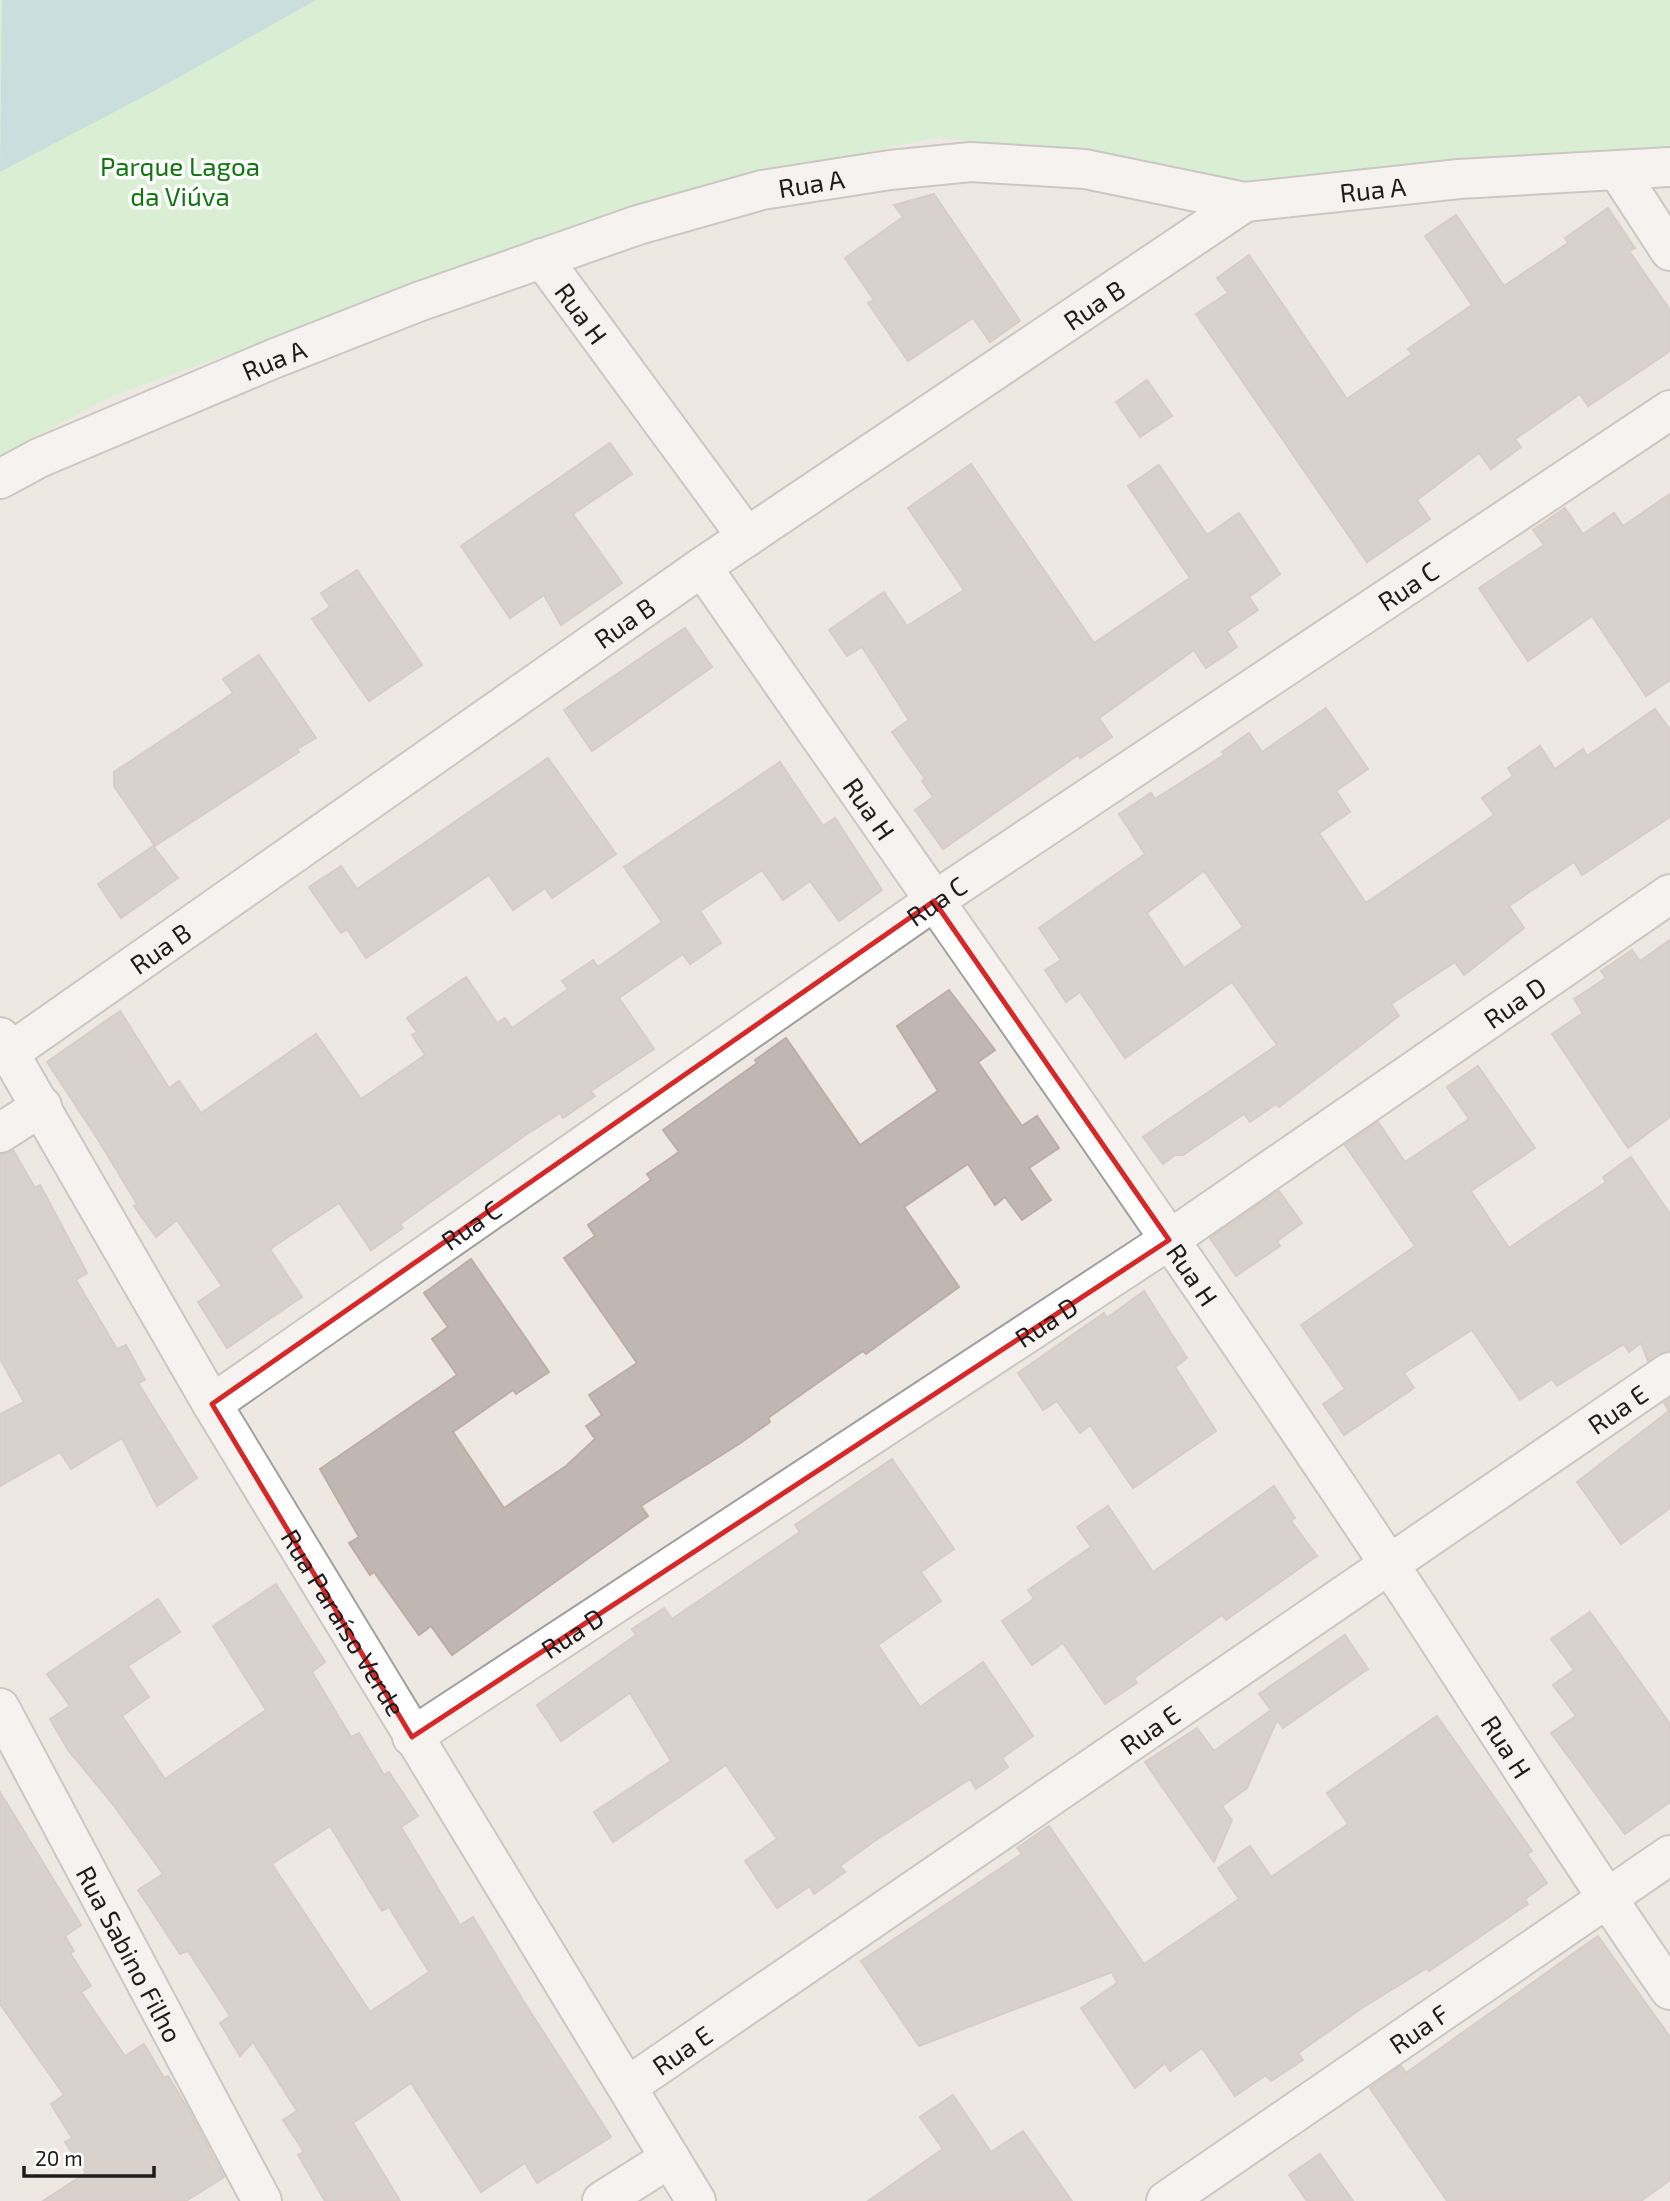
<svg xmlns="http://www.w3.org/2000/svg" width="1670" height="2201" viewBox="0 0 1670 2201" font-family="'Exo 2',sans-serif">
  <style>
    .park { fill: #c0f7bf }
    .water { fill: #a3d3da }
    .building { fill: #c1b7b2; stroke: #beada5; stroke-width: 2; fill-rule: evenodd }
    .lines { fill: none; stroke-linecap: round; stroke-linejoin: round }
    .minor-casing { stroke: #a0a0a0; stroke-width: 42 }
    .minor { stroke: #fff; stroke-width: 38 }
    .marked { fill: none; stroke: #d62828; stroke-width: 5; stroke-linejoin: round }
    .labels { text-anchor: middle; dominant-baseline: central; stroke-width: 7; stroke-linejoin: round; paint-order: stroke }
    .park-label { font-size: 26px; fill: #10760e; stroke: #fff }
    .street-label { font-size: 26px; fill: #1c1c1c; stroke: #fff }
  </style>
  <rect width="100%" height="100%" fill="#ede8e2"/>
  <path class="park" d="M 0,0 L 1670,0 L 1670,148 L 1278,181 L 1222,183 L 1126,160 L 940,137 L 701,186 L 112,396 L 0,455 Z"/>
  <path class="water" d="M 2,0 L 316,0 L 156,90 L 0,172 Z"/>
  <g class="building">
    <path d="M 934,194 L 1020,321 L 990,342 L 973,318 L 908,361 L 868,303 L 874,300 L 845,258 L 903,217 L 894,205 Z"/>
    <path d="M 1608,208 L 1635,248 L 1629,251 L 1670,310 L 1670,351 L 1588,406 L 1580,394 L 1515,439 L 1521,447 L 1491,469 L 1479,453 L 1417,500 L 1430,519 L 1367,562 L 1196,314 L 1228,293 L 1217,278 L 1249,255 L 1347,399 L 1412,354 L 1408,349 L 1472,305 L 1425,236 L 1456,215 L 1504,286 L 1568,243 L 1565,238 Z"/>
    <path d="M 1147,380 L 1172,416 L 1140,437 L 1116,402 Z"/>
    <path d="M 610,443 L 632,474 L 573,514 L 622,583 L 561,625 L 544,595 L 510,618 L 461,546 Z"/>
    <path d="M 971,464 L 1094,643 L 1190,578 L 1128,486 L 1159,465 L 1207,535 L 1239,513 L 1280,574 L 1249,597 L 1258,610 L 1227,631 L 1237,647 L 1206,668 L 1194,650 L 1099,718 L 1112,737 L 1080,758 L 1078,755 L 943,849 L 915,810 L 933,797 L 922,781 L 925,779 L 892,732 L 909,720 L 862,647 L 847,656 L 829,630 L 884,592 L 907,626 L 964,590 L 908,508 Z"/>
    <path d="M 1670,494 L 1670,680 L 1646,696 L 1592,616 L 1528,661 L 1479,588 L 1544,545 L 1533,530 L 1565,508 L 1583,534 L 1614,513 L 1623,526 Z"/>
    <path d="M 357,570 L 422,665 L 369,701 L 312,619 L 330,607 L 321,593 Z"/>
    <path d="M 685,628 L 712,667 L 592,751 L 564,710 Z"/>
    <path d="M 259,655 L 316,738 L 297,749 L 299,752 L 155,846 L 114,786 L 114,772 L 233,693 L 223,679 Z"/>
    <path d="M 1326,708 L 1368,769 L 1336,791 L 1350,812 L 1319,833 L 1366,903 L 1494,815 L 1482,798 L 1513,776 L 1508,768 L 1540,746 L 1555,769 L 1583,749 L 1587,756 L 1655,709 L 1670,730 L 1670,817 L 1582,875 L 1574,862 L 1509,906 L 1524,928 L 1464,975 L 1455,962 L 1391,1004 L 1399,1016 L 1279,1107 L 1276,1104 L 1250,1122 L 1244,1114 L 1183,1155 L 1175,1155 L 1163,1164 L 1143,1137 L 1277,1045 L 1232,982 L 1125,1058 L 1080,992 L 1066,1002 L 1045,970 L 1061,960 L 1039,928 L 1145,854 L 1119,814 L 1151,793 L 1155,799 L 1224,755 L 1222,752 L 1249,733 L 1262,752 ZM 1204,871 L 1243,927 L 1184,968 L 1147,913 Z"/>
    <path d="M 548,758 L 616,854 L 552,898 L 545,888 L 513,910 L 489,875 L 366,958 L 347,929 L 341,933 L 309,887 L 341,866 L 357,889 Z"/>
    <path d="M 780,762 L 823,826 L 835,818 L 882,890 L 839,921 L 810,881 L 783,900 L 762,870 L 700,911 L 721,943 L 690,964 L 683,954 L 619,998 L 654,1049 L 591,1091 L 595,1096 L 563,1118 L 560,1113 L 527,1134 L 432,1201 L 400,1224 L 403,1228 L 371,1250 L 339,1203 L 270,1249 L 302,1297 L 227,1348 L 198,1302 L 222,1286 L 177,1220 L 156,1237 L 134,1206 L 137,1204 L 97,1138 L 47,1062 L 120,1011 L 169,1088 L 179,1081 L 201,1113 L 316,1034 L 361,1099 L 425,1055 L 412,1035 L 417,1032 L 407,1018 L 466,977 L 497,1023 L 505,1018 L 512,1028 L 568,989 L 562,981 L 593,960 L 598,967 L 662,922 L 624,867 Z"/>
    <path d="M 153,846 L 178,878 L 121,918 L 98,884 Z"/>
    <path d="M 1670,940 L 1670,1117 L 1628,1148 L 1552,1034 L 1583,1013 L 1574,999 L 1606,978 L 1601,971 L 1632,950 L 1640,961 Z"/>
    <path d="M 949,990 L 995,1050 L 978,1062 L 1022,1126 L 1037,1116 L 1059,1148 L 1029,1168 L 1051,1200 L 1022,1220 L 1005,1197 L 995,1205 L 968,1164 L 904,1207 L 959,1287 L 866,1354 L 863,1351 L 768,1418 L 770,1422 L 739,1444 L 641,1506 L 648,1516 L 452,1655 L 431,1626 L 419,1635 L 374,1572 L 370,1575 L 349,1543 L 359,1537 L 320,1469 L 457,1375 L 432,1339 L 448,1327 L 424,1293 L 471,1259 L 549,1372 L 516,1394 L 513,1390 L 453,1432 L 504,1508 L 566,1466 L 595,1439 L 586,1426 L 602,1415 L 589,1395 L 637,1363 L 564,1258 L 595,1236 L 588,1225 L 651,1180 L 647,1174 L 679,1152 L 663,1130 L 757,1063 L 755,1060 L 786,1038 L 860,1145 L 938,1091 L 897,1026 Z"/>
    <path d="M 1478,1066 L 1535,1148 L 1471,1191 L 1509,1248 L 1606,1182 L 1603,1177 L 1631,1157 L 1670,1214 L 1670,1350 L 1648,1361 L 1641,1343 L 1629,1352 L 1624,1344 L 1557,1386 L 1552,1379 L 1520,1400 L 1472,1330 L 1404,1373 L 1414,1388 L 1344,1435 L 1323,1404 L 1345,1389 L 1301,1325 L 1415,1246 L 1345,1145 L 1378,1122 L 1405,1162 L 1469,1119 L 1447,1087 Z"/>
    <path d="M 13,1150 L 35,1188 L 40,1185 L 87,1273 L 76,1280 L 117,1349 L 126,1345 L 145,1380 L 138,1383 L 197,1478 L 157,1506 L 122,1438 L 71,1469 L 60,1452 L 0,1486 L 0,1414 L 24,1402 L 0,1359 L 0,1155 Z"/>
    <path d="M 1279,1191 L 1302,1223 L 1277,1241 L 1280,1246 L 1236,1276 L 1210,1238 Z"/>
    <path d="M 1144,1291 L 1187,1358 L 1175,1367 L 1216,1431 L 1133,1488 L 1090,1425 L 1080,1433 L 1057,1401 L 1043,1410 L 1018,1373 L 1104,1313 L 1107,1318 Z"/>
    <path d="M 1670,1399 L 1670,1508 L 1621,1544 L 1577,1482 L 1669,1411 L 1664,1403 Z"/>
    <path d="M 892,1459 L 954,1549 L 921,1572 L 941,1601 L 878,1645 L 920,1707 L 983,1662 L 1033,1736 L 1002,1758 L 1008,1767 L 976,1789 L 970,1779 L 873,1842 L 840,1866 L 845,1872 L 814,1894 L 810,1886 L 777,1908 L 745,1861 L 777,1839 L 726,1765 L 613,1842 L 594,1812 L 671,1761 L 630,1693 L 561,1741 L 537,1705 L 636,1635 L 632,1629 L 664,1608 L 672,1619 L 800,1532 L 795,1525 Z"/>
    <path d="M 1274,1486 L 1295,1518 L 1291,1521 L 1317,1556 L 1226,1620 L 1222,1615 L 1134,1678 L 1137,1683 L 1105,1704 L 1063,1643 L 1032,1665 L 1002,1621 L 1034,1599 L 1028,1590 L 1091,1547 L 1077,1527 L 1108,1506 L 1153,1572 Z"/>
    <path d="M 276,1584 L 325,1662 L 312,1672 L 351,1737 L 359,1733 L 384,1775 L 389,1772 L 418,1816 L 401,1827 L 460,1925 L 473,1917 L 524,2002 L 611,2137 L 537,2183 L 525,2163 L 481,2192 L 411,2083 L 353,2123 L 400,2201 L 325,2201 L 298,2155 L 304,2152 L 283,2120 L 297,2111 L 253,2042 L 240,2056 L 220,2023 L 230,2016 L 188,1951 L 180,1954 L 138,1890 L 163,1874 L 112,1803 L 68,1750 L 50,1719 L 70,1706 L 47,1674 L 158,1599 L 180,1632 L 128,1666 L 149,1697 L 122,1716 L 165,1779 L 266,1710 L 213,1626 ZM 330,1826 L 382,1911 L 389,1907 L 429,1972 L 370,2012 L 272,1864 Z"/>
    <path d="M 1590,1612 L 1670,1724 L 1670,1802 L 1625,1834 L 1551,1733 L 1576,1716 L 1553,1685 L 1574,1670 L 1551,1639 Z"/>
    <path d="M 1345,1635 L 1368,1669 L 1283,1728 L 1277,1720 L 1247,1788 L 1222,1806 L 1232,1820 L 1214,1862 L 1145,1762 L 1197,1728 L 1214,1751 L 1271,1710 L 1259,1694 Z"/>
    <path d="M 1437,1716 L 1532,1851 L 1527,1854 L 1547,1883 L 1525,1899 L 1528,1904 L 1429,1971 L 1427,1968 L 1362,2008 L 1298,2053 L 1303,2060 L 1271,2081 L 1266,2075 L 1235,2096 L 1202,2048 L 1170,2071 L 1165,2063 L 1135,2088 L 1081,2008 L 1117,1983 L 1112,1972 L 919,2046 L 861,1961 L 1022,1854 L 1017,1848 L 1049,1826 L 1144,1964 L 1239,1899 L 1218,1868 L 1250,1846 L 1271,1877 L 1348,1824 L 1327,1793 Z"/>
    <path d="M 0,1792 L 81,1925 L 65,1936 L 74,1951 L 70,1953 L 91,1986 L 81,1992 L 125,2056 L 144,2044 L 164,2078 L 168,2076 L 188,2109 L 224,2177 L 186,2201 L 43,2201 L 86,2173 L 65,2142 L 72,2138 L 51,2104 L 64,2095 L 0,2004 Z"/>
    <path d="M 1598,1936 L 1670,2037 L 1670,2180 L 1641,2201 L 1447,2201 L 1370,2088 L 1401,2066 L 1406,2073 Z"/>
    <path d="M 953,2095 L 991,2152 L 1023,2131 L 1072,2201 L 868,2201 L 943,2149 L 920,2117 Z"/>
    <path d="M 1320,2154 L 1353,2201 L 1307,2201 L 1289,2175 Z"/>
  </g>
  <g class="lines">
    <defs>
      <g id="minor">
        <path d="M 1618,171 L 1670,251"/>
        <path id="s1" d="M 542,258 L 747,537"/>
        <path id="s2" d="M 0,479 L 39,458 L 273,359 L 418,302 L 638,225 L 762,190 L 890,170 L 971,162 L 1085,169 L 1245,202 L 1459,179 L 1670,167"/>
        <path id="s3" d="M 702,567 C 932,898 1166,1228 1389,1564 C 1483,1706 1572,1850 1670,1990"/>
        <path id="s4" d="M 0,1037 L 212,1404 L 696,2201"/>
        <path id="s5" d="M 9,1053 L 702,567 L 1245,202"/>
        <path d="M 0,1133 L 42,1106"/>
        <path id="s6" d="M 212,1404 L 934,901 L 1670,410"/>
        <path id="s7" d="M 0,1708 L 262,2201"/>
        <path id="s8" d="M 412,1737 L 1169,1240 L 1670,894"/>
        <path id="s9" d="M 628,2086 L 1670,1372"/>
        <path d="M 602,2201 L 670,2158"/>
        <path id="s10" d="M 1166,2201 L 1670,1855"/>
      </g>
    </defs>
    <use href="#minor" class="minor-casing"/>
    <use href="#minor" class="minor"/>
  </g>
  <path d="M0 0H1670V2201H0ZM 934,901 L 1169,1240 L 412,1737 L 212,1404 Z" fill="#ede8e2" fill-opacity=".55" fill-rule="evenodd"/>
  <path class="marked" d="M 934,901 L 1169,1240 L 412,1737 L 212,1404 Z"/>
  <g class="labels">
    <g class="park-label">
      <text x="180" y="165">Parque Lagoa<tspan x="180" dy="30">da Viúva</tspan></text>
    </g>
    <g class="street-label">
      <text stroke="none"><textPath href="#s2" startOffset="866">Rua A</textPath></text>
      <text stroke="none"><textPath href="#s2" startOffset="1433">Rua A</textPath></text>
      <text stroke="none"><textPath href="#s5" startOffset="1318">Rua B</textPath></text>
      <text stroke="none"><textPath href="#s1" startOffset="68">Rua H</textPath></text>
      <text stroke="none"><textPath href="#s2" startOffset="299">Rua A</textPath></text>
      <text stroke="none"><textPath href="#s6" startOffset="1449">Rua C</textPath></text>
      <text stroke="none"><textPath href="#s5" startOffset="751">Rua B</textPath></text>
      <text stroke="none"><textPath href="#s3" startOffset="294">Rua H</textPath></text>
      <text stroke="none"><textPath href="#s6" startOffset="882">Rua C</textPath></text>
      <text stroke="none"><textPath href="#s5" startOffset="184">Rua B</textPath></text>
      <text stroke="none"><textPath href="#s8" startOffset="1325">Rua D</textPath></text>
      <text stroke="none"><textPath href="#s6" startOffset="315">Rua C</textPath></text>
      <text stroke="none"><textPath href="#s3" startOffset="861">Rua H</textPath></text>
      <text stroke="none"><textPath href="#s8" startOffset="758">Rua D</textPath></text>
      <text stroke="none"><textPath href="#s9" startOffset="1199">Rua E</textPath></text>
      <text stroke="none"><textPath href="#s4" startOffset="679">Rua Paraíso Verde</textPath></text>
      <text stroke="none"><textPath href="#s8" startOffset="191">Rua D</textPath></text>
      <text stroke="none"><textPath href="#s9" startOffset="632">Rua E</textPath></text>
      <text stroke="none"><textPath href="#s3" startOffset="1428">Rua H</textPath></text>
      <text stroke="none"><textPath href="#s7" startOffset="278">Rua Sabino Filho</textPath></text>
      <text stroke="none"><textPath href="#s10" startOffset="306">Rua F</textPath></text>
      <text stroke="none"><textPath href="#s9" startOffset="65">Rua E</textPath></text>
    </g>
  </g>
  <path d="M24 2166v10h130v-10" fill="none" stroke="#1c1c1c" stroke-width="3.5"/>
  <text x="35" y="2166" font-size="21" fill="#1c1c1c" stroke="#ffffff" stroke-width="5" paint-order="stroke">20 m</text>
</svg>
